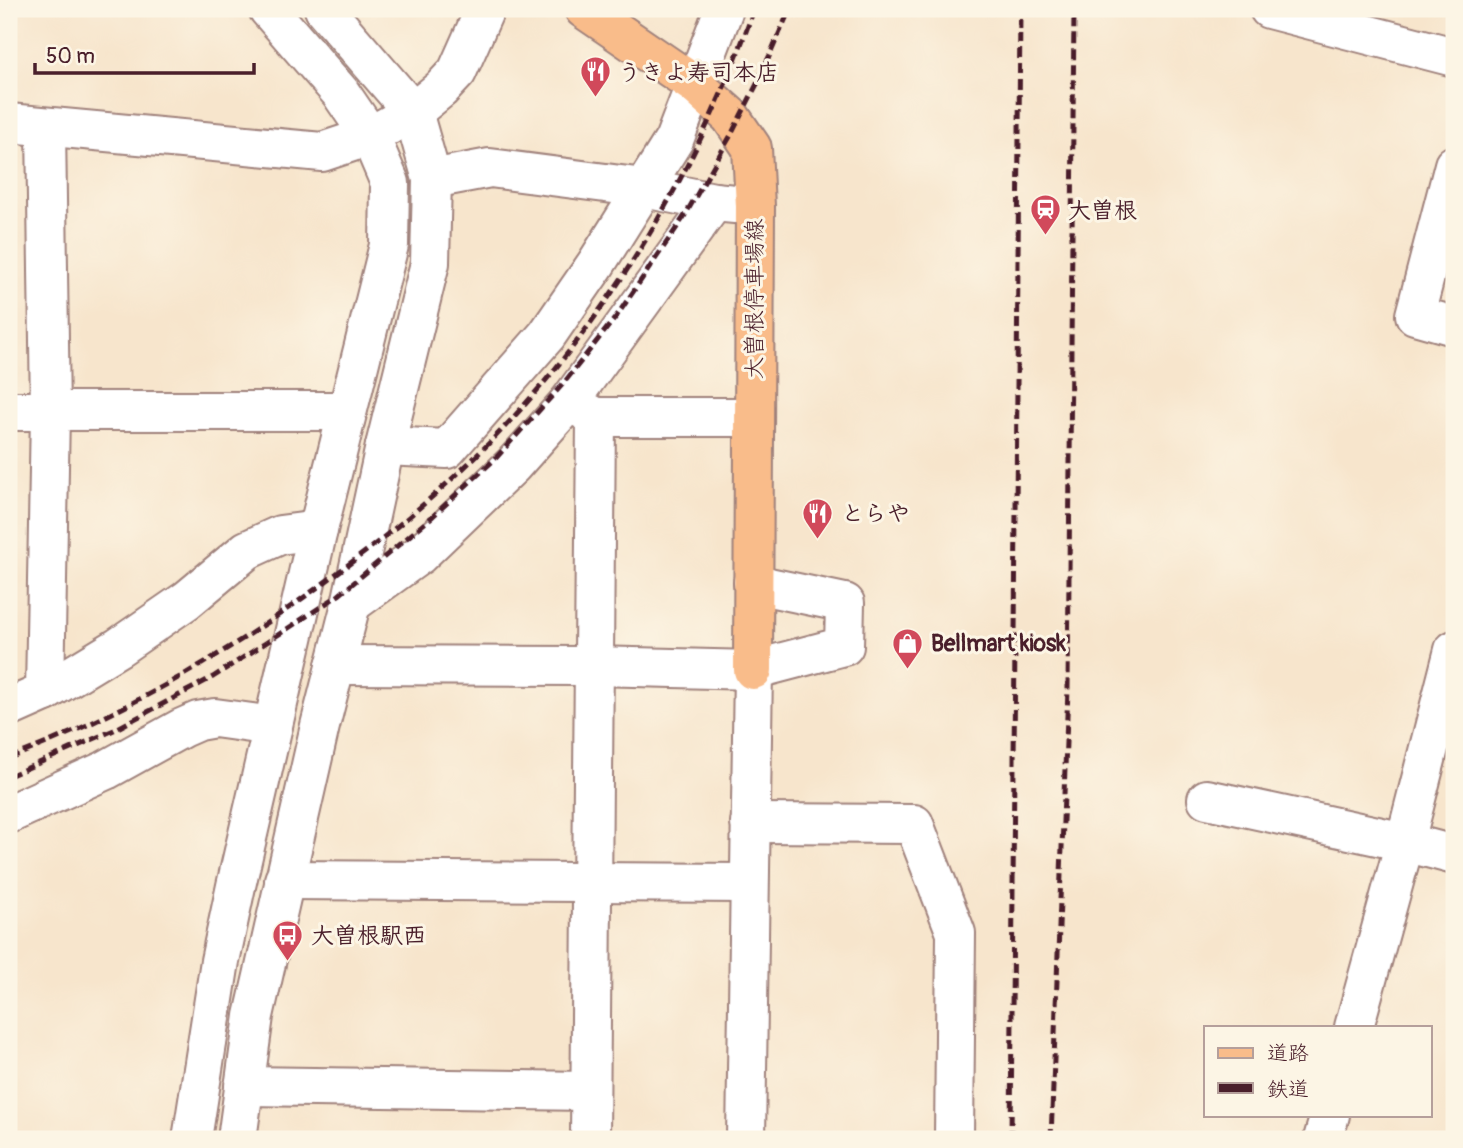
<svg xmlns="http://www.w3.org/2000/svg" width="1463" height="1148" viewBox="0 0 1463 1148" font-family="Pangolin,'Klee One',sans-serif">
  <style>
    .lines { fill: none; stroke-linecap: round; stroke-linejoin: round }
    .minor-casing { stroke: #a0827c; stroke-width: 42 }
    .major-casing { stroke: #a0827c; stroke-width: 42 }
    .minor { stroke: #fff; stroke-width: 38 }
    .major { stroke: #f9bc8a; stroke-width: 38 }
    .rail { stroke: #4a1f2b; stroke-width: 5; stroke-dasharray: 10 5; stroke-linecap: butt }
    .labels { text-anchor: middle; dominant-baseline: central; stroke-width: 6; stroke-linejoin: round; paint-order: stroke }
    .poi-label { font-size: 23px; font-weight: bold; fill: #4a1f2b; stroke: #fcf5e5; text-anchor: start }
    .street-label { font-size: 23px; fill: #4a1f2b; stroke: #fcf5e5 }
  </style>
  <rect width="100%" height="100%" fill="#fcf5e5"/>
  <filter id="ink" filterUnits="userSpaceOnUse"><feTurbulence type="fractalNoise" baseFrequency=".0143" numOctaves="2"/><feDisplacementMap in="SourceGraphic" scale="14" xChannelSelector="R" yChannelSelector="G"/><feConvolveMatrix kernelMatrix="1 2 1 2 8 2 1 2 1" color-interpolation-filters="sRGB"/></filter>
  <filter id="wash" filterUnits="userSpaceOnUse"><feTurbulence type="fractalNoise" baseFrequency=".00686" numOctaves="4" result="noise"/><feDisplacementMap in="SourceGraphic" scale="28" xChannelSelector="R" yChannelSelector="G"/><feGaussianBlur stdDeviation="1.57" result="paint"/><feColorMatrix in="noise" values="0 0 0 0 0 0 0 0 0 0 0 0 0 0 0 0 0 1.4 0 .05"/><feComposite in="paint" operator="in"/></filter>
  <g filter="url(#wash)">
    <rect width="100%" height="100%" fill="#f7e5cc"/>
  </g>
  <g filter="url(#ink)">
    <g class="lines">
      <defs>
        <g id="minor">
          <path d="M 1269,9 L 1454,57"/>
          <path d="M 9,123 L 322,152 L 370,136 L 413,112 L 441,89 L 457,72 L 485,9"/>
          <path d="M 1454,165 L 1415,315 L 1454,326"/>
          <path d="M 432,179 L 490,168 L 644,188 L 714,202 L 735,204"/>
          <path d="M 569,402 L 596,417 L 590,1139"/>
          <path d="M 9,411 L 347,411"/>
          <path d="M 596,417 L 753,417"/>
          <path d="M 385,446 L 447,449 L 547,335 L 596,264 L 674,140 L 724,9"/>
          <path d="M 351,604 L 419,555 L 513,465 L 569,402 L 714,202"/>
          <path d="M 335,665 L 594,666 L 753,670 L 844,646 L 845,603 L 769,587 L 753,582"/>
          <path d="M 45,692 L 50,412 L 46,127"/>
          <path d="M 9,708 L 45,692 L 119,647 L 187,600 L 247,550 L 280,535 L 318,530"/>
          <path d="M 1207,799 L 1405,842 L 1454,650"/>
          <path d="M 9,814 L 106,770 L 182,728 L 198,721 L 215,718 L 273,726"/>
          <path d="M 750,823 L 914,824 L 956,933 L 954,1139"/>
          <path d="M 284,880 L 749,883"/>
          <path d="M 1354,1027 L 1405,842 L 1454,855"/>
          <path d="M 244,1086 L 590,1091"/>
          <path d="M 192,1139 L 220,961 L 236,886 L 318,530 L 389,245 L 390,183 L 370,136 L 340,92 L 268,9"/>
          <path d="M 237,1139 L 254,1016 L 320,726 L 351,604 L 385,446 L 430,263 L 432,179 L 413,112 L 324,9"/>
          <path d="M 746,1139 L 753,670"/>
          <path d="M 1323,1139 L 1330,1115"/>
        </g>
        <path id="major" d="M 584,9 L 694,84 L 730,116 L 752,148 L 755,206 L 753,670"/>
      </defs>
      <use href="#minor" class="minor-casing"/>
      <use href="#major" class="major-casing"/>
      <use href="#minor" class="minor"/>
      <use href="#major" class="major"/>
      <g class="rail">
        <path d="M 9,758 C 110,720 204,667 293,605 C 364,555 434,500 495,437 C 612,315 699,167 754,9"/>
        <path d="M 9,776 L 114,730 L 213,677 L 264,644 L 339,595 L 433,516 L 495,459 L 563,384 L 589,351 L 616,317 L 684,217 L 731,135 L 757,84 L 790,9"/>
        <path d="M 1011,1139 L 1020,9"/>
        <path d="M 1051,1139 L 1068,689 L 1074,9"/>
      </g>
    </g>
  </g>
  <defs>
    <symbol id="restaurant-pin" viewBox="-11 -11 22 30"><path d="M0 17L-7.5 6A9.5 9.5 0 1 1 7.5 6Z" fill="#d1495b" stroke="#fcf5e5"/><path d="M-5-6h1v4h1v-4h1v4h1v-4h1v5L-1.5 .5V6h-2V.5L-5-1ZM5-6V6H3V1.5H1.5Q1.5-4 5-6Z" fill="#fff"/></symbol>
    <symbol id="station-pin" viewBox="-11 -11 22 30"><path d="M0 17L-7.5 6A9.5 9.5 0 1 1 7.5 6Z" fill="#d1495b" stroke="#fcf5e5"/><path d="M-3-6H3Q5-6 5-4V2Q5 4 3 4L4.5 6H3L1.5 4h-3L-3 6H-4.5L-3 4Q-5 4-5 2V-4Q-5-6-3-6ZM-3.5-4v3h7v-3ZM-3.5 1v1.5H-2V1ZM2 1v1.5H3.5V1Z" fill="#fff"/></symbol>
    <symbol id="shop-pin" viewBox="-11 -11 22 30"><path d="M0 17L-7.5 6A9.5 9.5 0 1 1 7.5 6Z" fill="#d1495b" stroke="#fcf5e5"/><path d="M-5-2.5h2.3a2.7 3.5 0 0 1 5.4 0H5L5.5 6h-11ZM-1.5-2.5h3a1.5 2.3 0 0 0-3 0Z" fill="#fff"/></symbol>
    <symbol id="bus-pin" viewBox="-11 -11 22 30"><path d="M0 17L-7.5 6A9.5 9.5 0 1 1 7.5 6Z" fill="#d1495b" stroke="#fcf5e5"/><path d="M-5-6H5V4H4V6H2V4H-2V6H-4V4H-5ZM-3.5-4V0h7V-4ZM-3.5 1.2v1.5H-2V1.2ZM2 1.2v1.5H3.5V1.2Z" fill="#fff"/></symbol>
  </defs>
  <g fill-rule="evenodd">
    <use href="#restaurant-pin" x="578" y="54" width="35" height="47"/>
    <use href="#station-pin" x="1028" y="192" width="35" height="47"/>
    <use href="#restaurant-pin" x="800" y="496" width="35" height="47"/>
    <use href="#shop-pin" x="890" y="626" width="35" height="47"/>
    <use href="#bus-pin" x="270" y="918" width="35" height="47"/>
  </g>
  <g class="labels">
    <g class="poi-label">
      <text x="618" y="72">うきよ寿司本店</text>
      <text x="1068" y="210">大曽根</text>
      <text x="841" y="513">とらや</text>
      <text x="931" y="643">Bellmart kiosk</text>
      <text x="311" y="935">大曽根駅西</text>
    </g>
    <g class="street-label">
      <text transform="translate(754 299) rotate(-90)">大曽根停車場線</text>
    </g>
  </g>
  <rect width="1463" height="1148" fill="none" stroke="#fcf5e5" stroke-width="35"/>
  <rect x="1204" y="1026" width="228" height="91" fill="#fcf5e5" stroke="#b59f9b" stroke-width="2"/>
  <rect x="1218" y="1048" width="35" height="10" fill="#f9bc8a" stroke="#b59f9b" stroke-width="2"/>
  <text x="1267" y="1060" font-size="21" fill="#4a1f2b">道路</text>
  <rect x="1218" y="1083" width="35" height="10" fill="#4a1f2b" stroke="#b59f9b" stroke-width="2"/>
  <text x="1267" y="1096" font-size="21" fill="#4a1f2b">鉄道</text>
  <path d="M35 63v10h219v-10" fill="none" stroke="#4a1f2b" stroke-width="3.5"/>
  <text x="46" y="63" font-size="21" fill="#4a1f2b" stroke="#fcf5e5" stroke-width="5" paint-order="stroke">50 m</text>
</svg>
